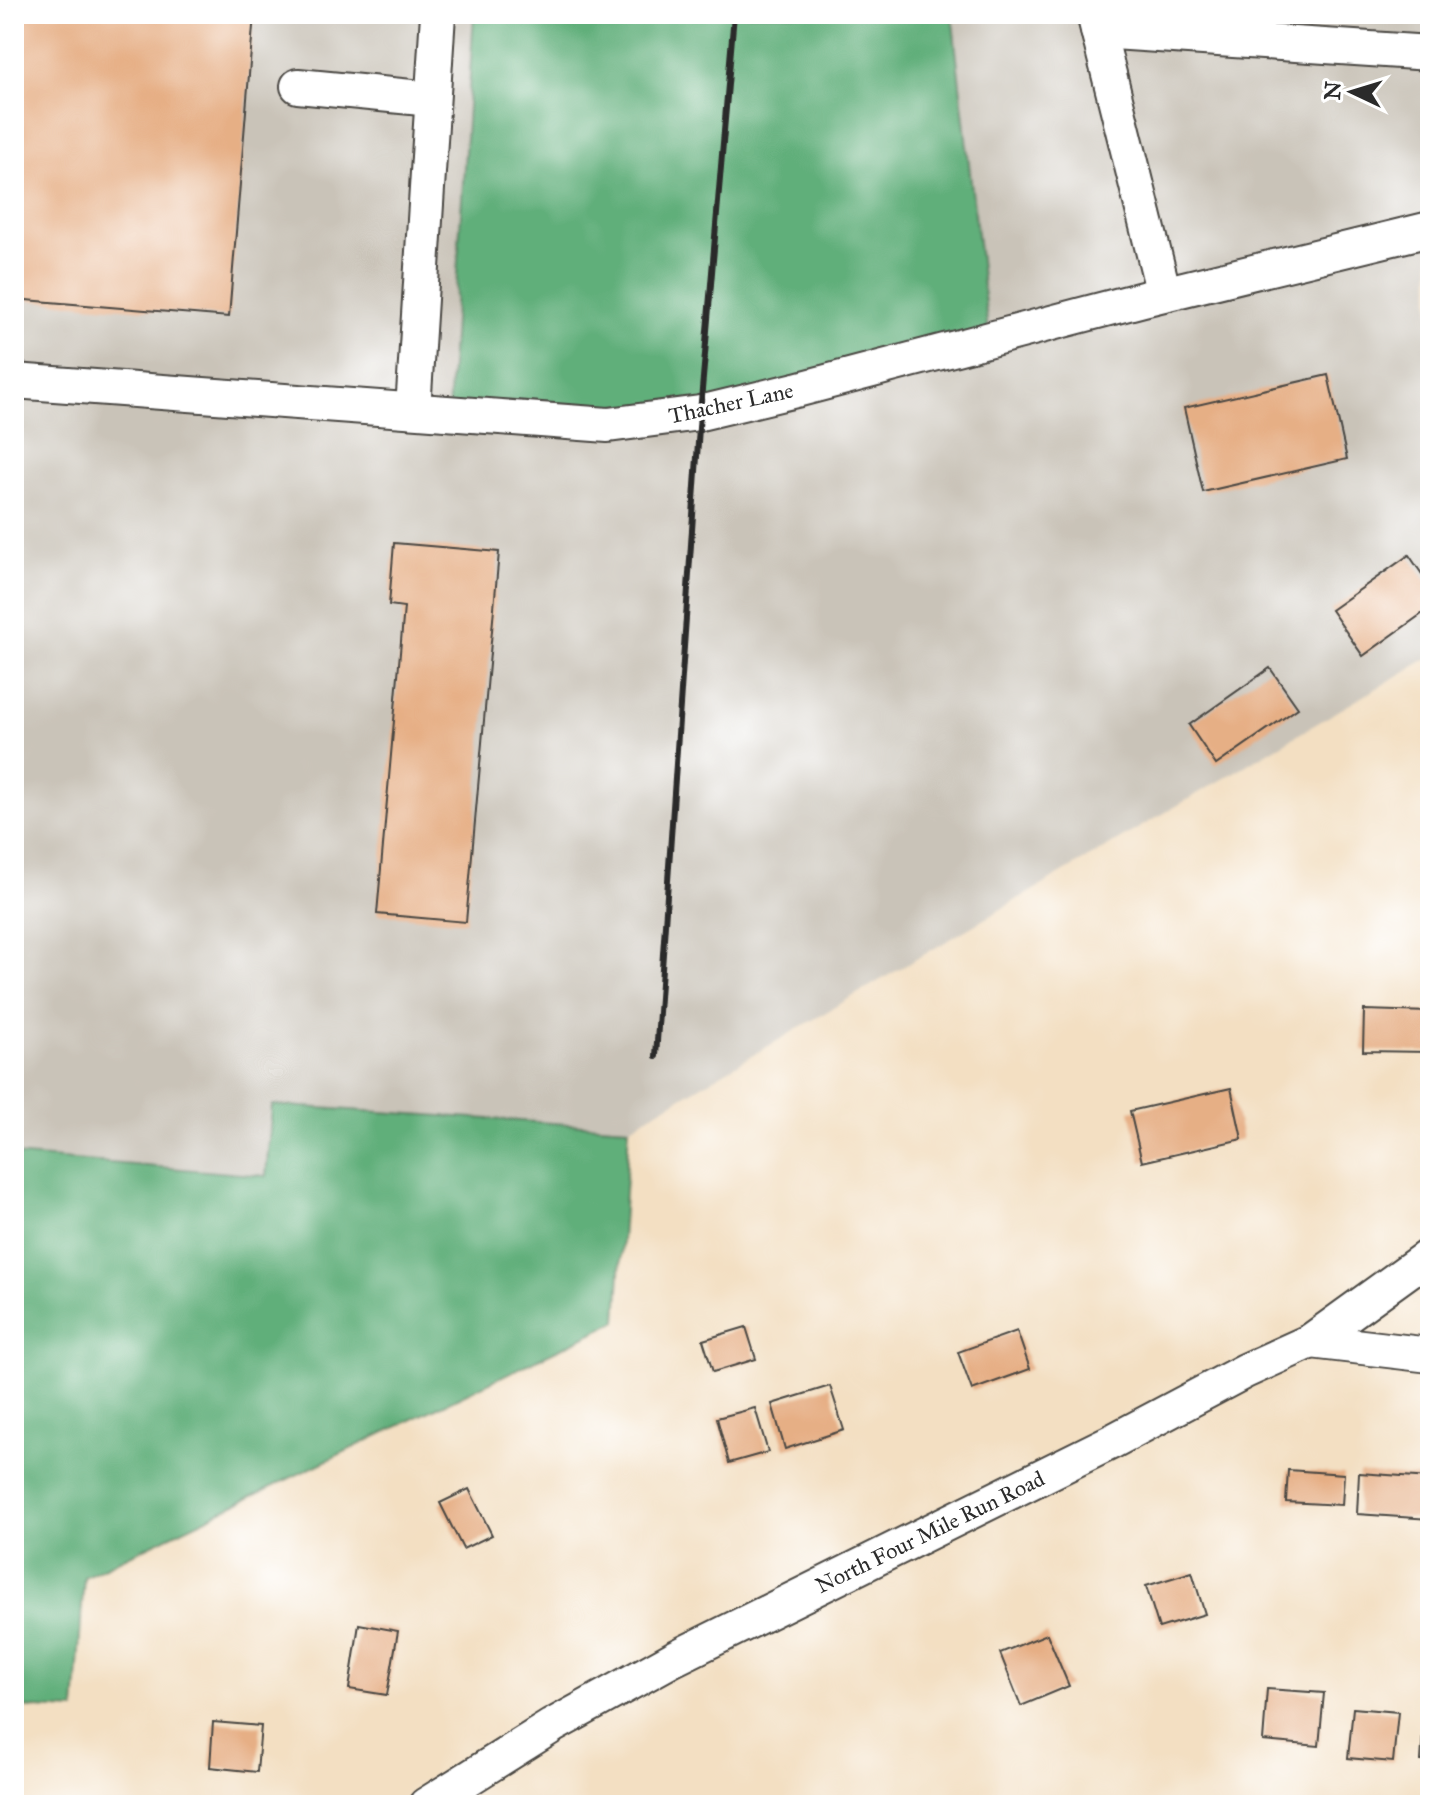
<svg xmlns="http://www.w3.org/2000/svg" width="1444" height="1819" viewBox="0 0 1444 1819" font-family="'IM FELL Great Primer',serif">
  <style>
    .industrial { fill: #c9c3b8 }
    .forest { fill: #60af7a; stroke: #466d52; stroke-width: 2 }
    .building { fill: #e6af85 }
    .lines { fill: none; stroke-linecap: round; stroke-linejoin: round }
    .minor-casing { stroke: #494642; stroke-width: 38 }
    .minor { stroke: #fff; stroke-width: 34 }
    .rail { stroke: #2b2b2b; stroke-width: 6 }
    .labels { text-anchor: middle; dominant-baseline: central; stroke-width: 7; stroke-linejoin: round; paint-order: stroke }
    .street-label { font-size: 22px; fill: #2b2b2b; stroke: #fff }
  </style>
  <rect width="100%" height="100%" fill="#fff"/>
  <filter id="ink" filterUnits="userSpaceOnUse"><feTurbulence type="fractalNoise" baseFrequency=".0125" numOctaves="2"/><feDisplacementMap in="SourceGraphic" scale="16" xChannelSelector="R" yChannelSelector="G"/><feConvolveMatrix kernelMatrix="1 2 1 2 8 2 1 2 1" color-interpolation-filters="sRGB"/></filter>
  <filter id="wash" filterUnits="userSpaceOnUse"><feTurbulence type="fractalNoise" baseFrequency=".006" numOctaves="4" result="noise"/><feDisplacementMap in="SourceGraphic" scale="32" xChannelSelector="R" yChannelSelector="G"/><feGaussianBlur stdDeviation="1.8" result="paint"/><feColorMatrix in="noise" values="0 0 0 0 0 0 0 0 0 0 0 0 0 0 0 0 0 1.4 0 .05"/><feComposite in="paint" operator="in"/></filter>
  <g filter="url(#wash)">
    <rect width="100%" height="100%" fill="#f3dfc2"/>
    <path class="industrial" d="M 14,14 L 474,14 L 448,413 L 988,340 L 952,14 L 1430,14 L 1430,657 L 629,1128 L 273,1105 L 266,1176 L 14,1155 Z"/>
    <g class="forest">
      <path d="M 474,14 L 952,14 L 989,340 L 700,413 L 448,413 Z"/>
      <path d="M 272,1105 L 629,1128 L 617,1321 L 84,1577 L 75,1710 L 14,1707 L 14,1155 L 266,1176 Z"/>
    </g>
    <g id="blocks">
      <g class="building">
        <path d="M 14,14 L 254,14 L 229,317 L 14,299 Z"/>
        <path d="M 1328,375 L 1347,459 L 1203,492 L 1184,408 Z"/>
        <path d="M 394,543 L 499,552 L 466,922 L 377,914 L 404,607 L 389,605 Z"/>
        <path d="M 1409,555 L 1430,586 L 1430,608 L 1363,656 L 1331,610 Z"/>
        <path d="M 1270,668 L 1298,708 L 1216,765 L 1189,725 Z"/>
        <path d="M 1364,1010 L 1430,1012 L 1430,1052 L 1363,1051 Z"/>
        <path d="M 1231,1088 L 1242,1139 L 1142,1162 L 1130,1111 Z"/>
        <path d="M 746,1327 L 756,1359 L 713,1372 L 703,1340 Z"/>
        <path d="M 1017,1331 L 1030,1369 L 972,1390 L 958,1352 Z"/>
        <path d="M 830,1386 L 844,1430 L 785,1449 L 772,1404 Z"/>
        <path d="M 755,1408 L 768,1452 L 729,1463 L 717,1418 Z"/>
        <path d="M 1288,1470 L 1344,1474 L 1342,1505 L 1286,1502 Z"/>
        <path d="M 1359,1473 L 1430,1478 L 1430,1519 L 1357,1514 Z"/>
        <path d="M 469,1489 L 492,1535 L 463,1549 L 440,1503 Z"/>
        <path d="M 1192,1572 L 1205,1614 L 1159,1628 L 1146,1586 Z"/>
        <path d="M 359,1624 L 398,1631 L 387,1695 L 349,1689 Z"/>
        <path d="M 1047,1634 L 1069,1686 L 1021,1706 L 1000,1653 Z"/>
        <path d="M 1267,1689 L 1324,1693 L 1319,1746 L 1263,1741 Z"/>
        <path d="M 1353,1708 L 1398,1712 L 1393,1762 L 1348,1758 Z"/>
        <path d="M 1424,1715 L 1430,1715 L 1430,1762 L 1421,1761 Z"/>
        <path d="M 213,1722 L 261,1726 L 257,1772 L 210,1767 Z"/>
      </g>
    </g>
  </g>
  <g filter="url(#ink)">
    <use href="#blocks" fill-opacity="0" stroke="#494642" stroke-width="2"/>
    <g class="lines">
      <defs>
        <g id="minor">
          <path d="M 1094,14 L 1164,294"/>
          <path d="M 1098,31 L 1430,53"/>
          <path d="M 298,86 L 432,99"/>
          <path d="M 14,381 L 608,425 L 700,413 L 800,389 L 1143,299 L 1430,229"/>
          <path d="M 413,410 L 438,14"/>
          <path d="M 1311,1341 L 1430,1355"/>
          <path d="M 426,1805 L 552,1726 L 673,1659 L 1113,1441 L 1245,1371 L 1311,1341 L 1430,1255"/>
        </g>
      </defs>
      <use href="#minor" class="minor-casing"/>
      <use href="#minor" class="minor"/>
      <path class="rail" d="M 656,1056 L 700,413 L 734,14"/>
    </g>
  </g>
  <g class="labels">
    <g class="street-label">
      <text transform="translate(731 403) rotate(-12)">Thacher Lane</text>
      <text transform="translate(930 1532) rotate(-26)">North Four Mile Run Road</text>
    </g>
  </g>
  <rect width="1444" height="1819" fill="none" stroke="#fff" stroke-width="48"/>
  <g transform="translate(1352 92) rotate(274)" stroke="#ffffff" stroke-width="6" paint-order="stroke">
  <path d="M0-6L14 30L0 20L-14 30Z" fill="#2b2b2b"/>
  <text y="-12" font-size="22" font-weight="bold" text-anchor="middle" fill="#2b2b2b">N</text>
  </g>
</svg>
